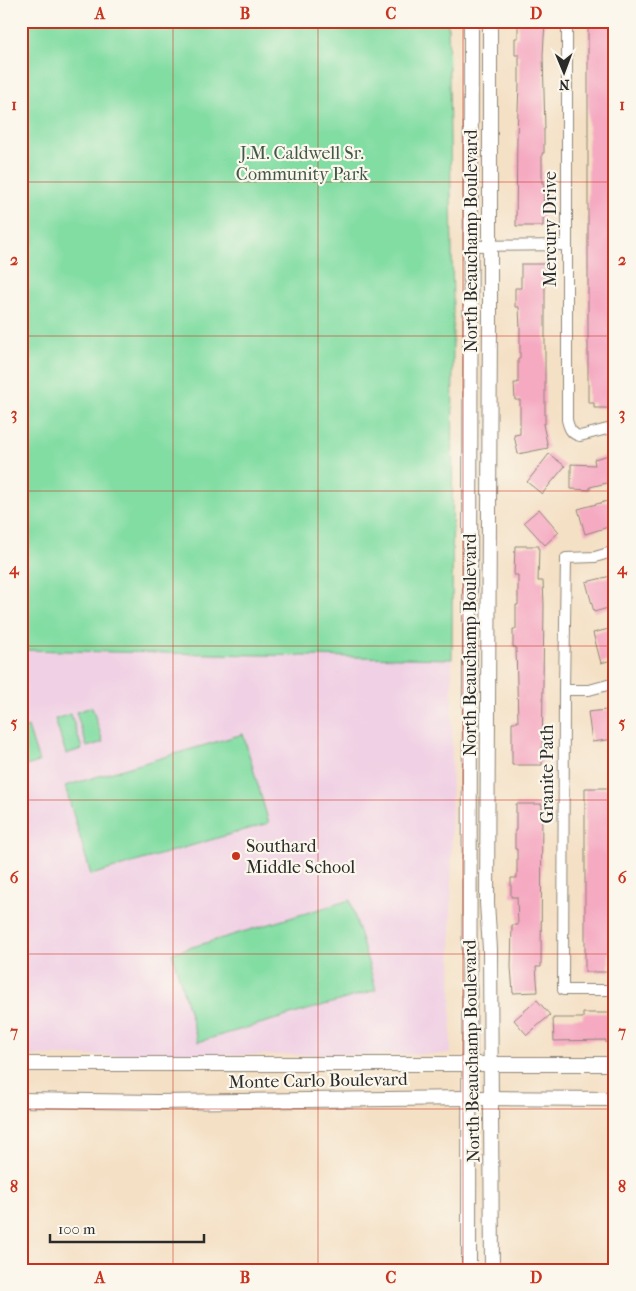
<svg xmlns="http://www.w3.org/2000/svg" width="636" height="1291" viewBox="0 0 636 1291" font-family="'IM FELL French Canon',serif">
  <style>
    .built { fill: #f0d0e4 }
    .green { fill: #82dda3; stroke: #568467 }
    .building { fill: #f5aac2 }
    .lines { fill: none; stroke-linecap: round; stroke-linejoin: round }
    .street-casing { stroke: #908678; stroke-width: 12 }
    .secondary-casing { stroke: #908678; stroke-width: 16 }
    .street { stroke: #fff; stroke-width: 10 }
    .secondary { stroke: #fff; stroke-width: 14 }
    .grid { fill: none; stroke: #c8321e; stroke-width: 1; stroke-opacity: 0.55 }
    .poi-dot { fill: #c8321e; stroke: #fbf7ec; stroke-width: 2 }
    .labels { text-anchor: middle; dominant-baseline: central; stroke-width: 4.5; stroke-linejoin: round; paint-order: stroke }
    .park-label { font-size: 18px; fill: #415849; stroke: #fbf7ec }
    .street-label { font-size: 18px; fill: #2b2b2b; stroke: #fbf7ec }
    .poi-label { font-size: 18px; fill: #2b2b2b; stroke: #fbf7ec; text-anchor: start }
    .neatline { fill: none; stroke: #c8321e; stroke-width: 2 }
    .grid-label { font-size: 16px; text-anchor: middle; font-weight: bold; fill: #c8321e }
  </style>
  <rect width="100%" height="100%" fill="#fbf7ec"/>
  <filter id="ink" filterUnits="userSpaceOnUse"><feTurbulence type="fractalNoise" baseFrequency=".02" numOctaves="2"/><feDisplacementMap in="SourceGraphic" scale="10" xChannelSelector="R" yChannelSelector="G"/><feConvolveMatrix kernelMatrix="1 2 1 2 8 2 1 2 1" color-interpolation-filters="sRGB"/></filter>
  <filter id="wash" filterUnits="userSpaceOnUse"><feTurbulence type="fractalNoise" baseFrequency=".0096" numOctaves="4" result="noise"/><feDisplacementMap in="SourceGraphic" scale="20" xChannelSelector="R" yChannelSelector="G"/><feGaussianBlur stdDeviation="1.12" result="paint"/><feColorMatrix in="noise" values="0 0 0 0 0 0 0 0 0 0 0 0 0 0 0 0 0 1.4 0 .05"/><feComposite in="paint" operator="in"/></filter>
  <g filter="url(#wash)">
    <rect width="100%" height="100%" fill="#f4e0c5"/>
    <path class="built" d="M 21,650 L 452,659 L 451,1054 L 21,1056 Z"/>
    <g class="green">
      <path d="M 21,21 L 448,21 L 453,307 L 452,659 L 21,650 Z"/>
      <path d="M 92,707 L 103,742 L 87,747 L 76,712 Z"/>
      <path d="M 71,714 L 82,749 L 66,754 L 55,719 Z"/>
      <path d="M 28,727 L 39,762 L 23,767 L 21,762 L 21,729 Z"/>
      <path d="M 243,734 L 269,823 L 91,875 L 65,786 Z"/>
      <path d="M 350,900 L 376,990 L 198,1042 L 172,953 Z"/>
    </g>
    <g id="blocks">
      <g class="building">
        <path d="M 518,21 L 545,21 L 543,55 L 545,129 L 544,129 L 544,153 L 542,153 L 542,183 L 544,183 L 543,226 L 516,226 L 517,135 L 519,85 L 519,55 L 515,55 L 515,38 L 518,38 Z"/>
        <path d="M 588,21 L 615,21 L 615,54 L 613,54 L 613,82 L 615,82 L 615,241 L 613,241 L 613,270 L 614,270 L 615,293 L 615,408 L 594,408 L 594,403 L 588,403 Z"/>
        <path d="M 521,264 L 545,264 L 545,424 L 543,424 L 548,448 L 518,454 L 514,435 L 520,434 L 520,400 L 515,400 L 514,383 L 518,383 L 518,359 L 520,359 L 520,330 L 519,307 L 515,307 L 515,288 L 521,288 Z"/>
        <path d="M 549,454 L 565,466 L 542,494 L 527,482 Z"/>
        <path d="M 613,454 L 615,462 L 615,481 L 590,487 L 590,490 L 571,489 L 571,464 L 595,465 L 594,459 Z"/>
        <path d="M 615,499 L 615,525 L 585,534 L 578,509 Z"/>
        <path d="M 539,509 L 559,532 L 545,545 L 524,522 Z"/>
        <path d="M 515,546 L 539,546 L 538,581 L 543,581 L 544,605 L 542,765 L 512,765 L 512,722 L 518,722 L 516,647 L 513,647 L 513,629 L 516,629 L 516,605 L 518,605 L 518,575 L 514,575 Z"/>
        <path d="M 615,575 L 615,606 L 594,612 L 586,582 Z"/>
        <path d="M 613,628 L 615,636 L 615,659 L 601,663 L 593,633 Z"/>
        <path d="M 615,709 L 615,739 L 592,742 L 588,712 Z"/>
        <path d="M 585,788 L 615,788 L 615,807 L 612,807 L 612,830 L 609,830 L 609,860 L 615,860 L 615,877 L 611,877 L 612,947 L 609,947 L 609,972 L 585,972 Z"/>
        <path d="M 516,804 L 542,804 L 541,967 L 536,967 L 538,992 L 513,993 L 511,967 L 512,925 L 518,925 L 517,897 L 511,897 L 511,878 L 517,878 L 517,849 L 515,849 L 515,830 L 516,830 Z"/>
        <path d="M 537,1000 L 550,1015 L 527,1035 L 514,1020 Z"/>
        <path d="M 583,1013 L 615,1013 L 615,1043 L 606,1043 L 606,1040 L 554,1041 L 553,1018 L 583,1018 Z"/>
      </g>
    </g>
  </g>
  <g filter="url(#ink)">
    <use href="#blocks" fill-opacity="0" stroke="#908678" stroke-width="1"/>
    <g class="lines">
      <defs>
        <g id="street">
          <path d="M 567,21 L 567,420 C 569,428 571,434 580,436 L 615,427"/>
          <path d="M 470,246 L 566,245"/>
          <path d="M 615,551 L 595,557 L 566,558 L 564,690 L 563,990 L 615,990"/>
          <path d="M 564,690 L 589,690 L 615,683"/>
        </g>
        <g id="secondary">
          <path d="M 490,21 L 490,318 L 487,903 L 490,949 L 492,1270"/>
          <path d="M 21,1064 L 615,1064"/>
          <path d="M 21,1100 L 157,1102 L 468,1098 L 615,1099"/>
          <path d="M 469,1270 L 471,21"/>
        </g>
      </defs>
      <use href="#street" class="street-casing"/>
      <use href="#secondary" class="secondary-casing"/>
      <use href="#street" class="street"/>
      <use href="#secondary" class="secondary"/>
    </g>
  </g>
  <path class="grid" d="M 173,21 L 173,1270M 318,21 L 318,1270M 463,21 L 463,1270M 21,182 L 615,182M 21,336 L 615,336M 21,491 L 615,491M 21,646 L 615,646M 21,800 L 615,800M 21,954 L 615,954M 21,1109 L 615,1109"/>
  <circle class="poi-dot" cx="236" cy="856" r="5"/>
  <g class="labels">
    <g class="park-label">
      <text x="302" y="153">J.M. Caldwell Sr.<tspan x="302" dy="21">Community Park</tspan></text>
    </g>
    <g class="street-label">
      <text transform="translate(550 229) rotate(-90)">Mercury Drive</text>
      <text transform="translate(471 241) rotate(-90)">North Beauchamp Boulevard</text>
      <text transform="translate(470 645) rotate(-90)">North Beauchamp Boulevard</text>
      <text transform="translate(547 774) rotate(-90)">Granite Path</text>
      <text transform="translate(472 1051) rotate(-91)">North Beauchamp Boulevard</text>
      <text transform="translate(318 1081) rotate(-1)">Monte Carlo Boulevard</text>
    </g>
    <g class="poi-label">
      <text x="246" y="846">Southard<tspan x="246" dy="21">Middle School</tspan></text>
    </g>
  </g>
  <rect width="636" height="1291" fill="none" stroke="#fbf7ec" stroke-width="55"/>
  <g transform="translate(564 72) rotate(179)" stroke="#fbf7ec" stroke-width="4" paint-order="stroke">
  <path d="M0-4L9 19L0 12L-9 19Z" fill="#2b2b2b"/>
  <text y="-8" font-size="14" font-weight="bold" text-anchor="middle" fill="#2b2b2b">N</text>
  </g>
  <path d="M50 1234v8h154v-8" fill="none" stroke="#2b2b2b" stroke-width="2.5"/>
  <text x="58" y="1234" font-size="15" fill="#2b2b2b" stroke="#fbf7ec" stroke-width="4" paint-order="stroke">100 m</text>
  <rect x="28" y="28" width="580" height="1236" class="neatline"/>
  <g class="grid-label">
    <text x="100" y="19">A</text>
    <text x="245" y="19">B</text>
    <text x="391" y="19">C</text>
    <text x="536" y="19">D</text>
    <text x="14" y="110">1</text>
    <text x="622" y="110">1</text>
    <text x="14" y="265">2</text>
    <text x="622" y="265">2</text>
    <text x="14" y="419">3</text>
    <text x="622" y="419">3</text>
    <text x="14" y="574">4</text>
    <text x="622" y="574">4</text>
    <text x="14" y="728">5</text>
    <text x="622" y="728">5</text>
    <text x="14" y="883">6</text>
    <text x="622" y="883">6</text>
    <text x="14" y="1037">7</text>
    <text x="622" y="1037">7</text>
    <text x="14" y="1192">8</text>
    <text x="622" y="1192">8</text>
    <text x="100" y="1283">A</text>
    <text x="245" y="1283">B</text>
    <text x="391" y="1283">C</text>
    <text x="536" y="1283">D</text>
  </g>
</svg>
